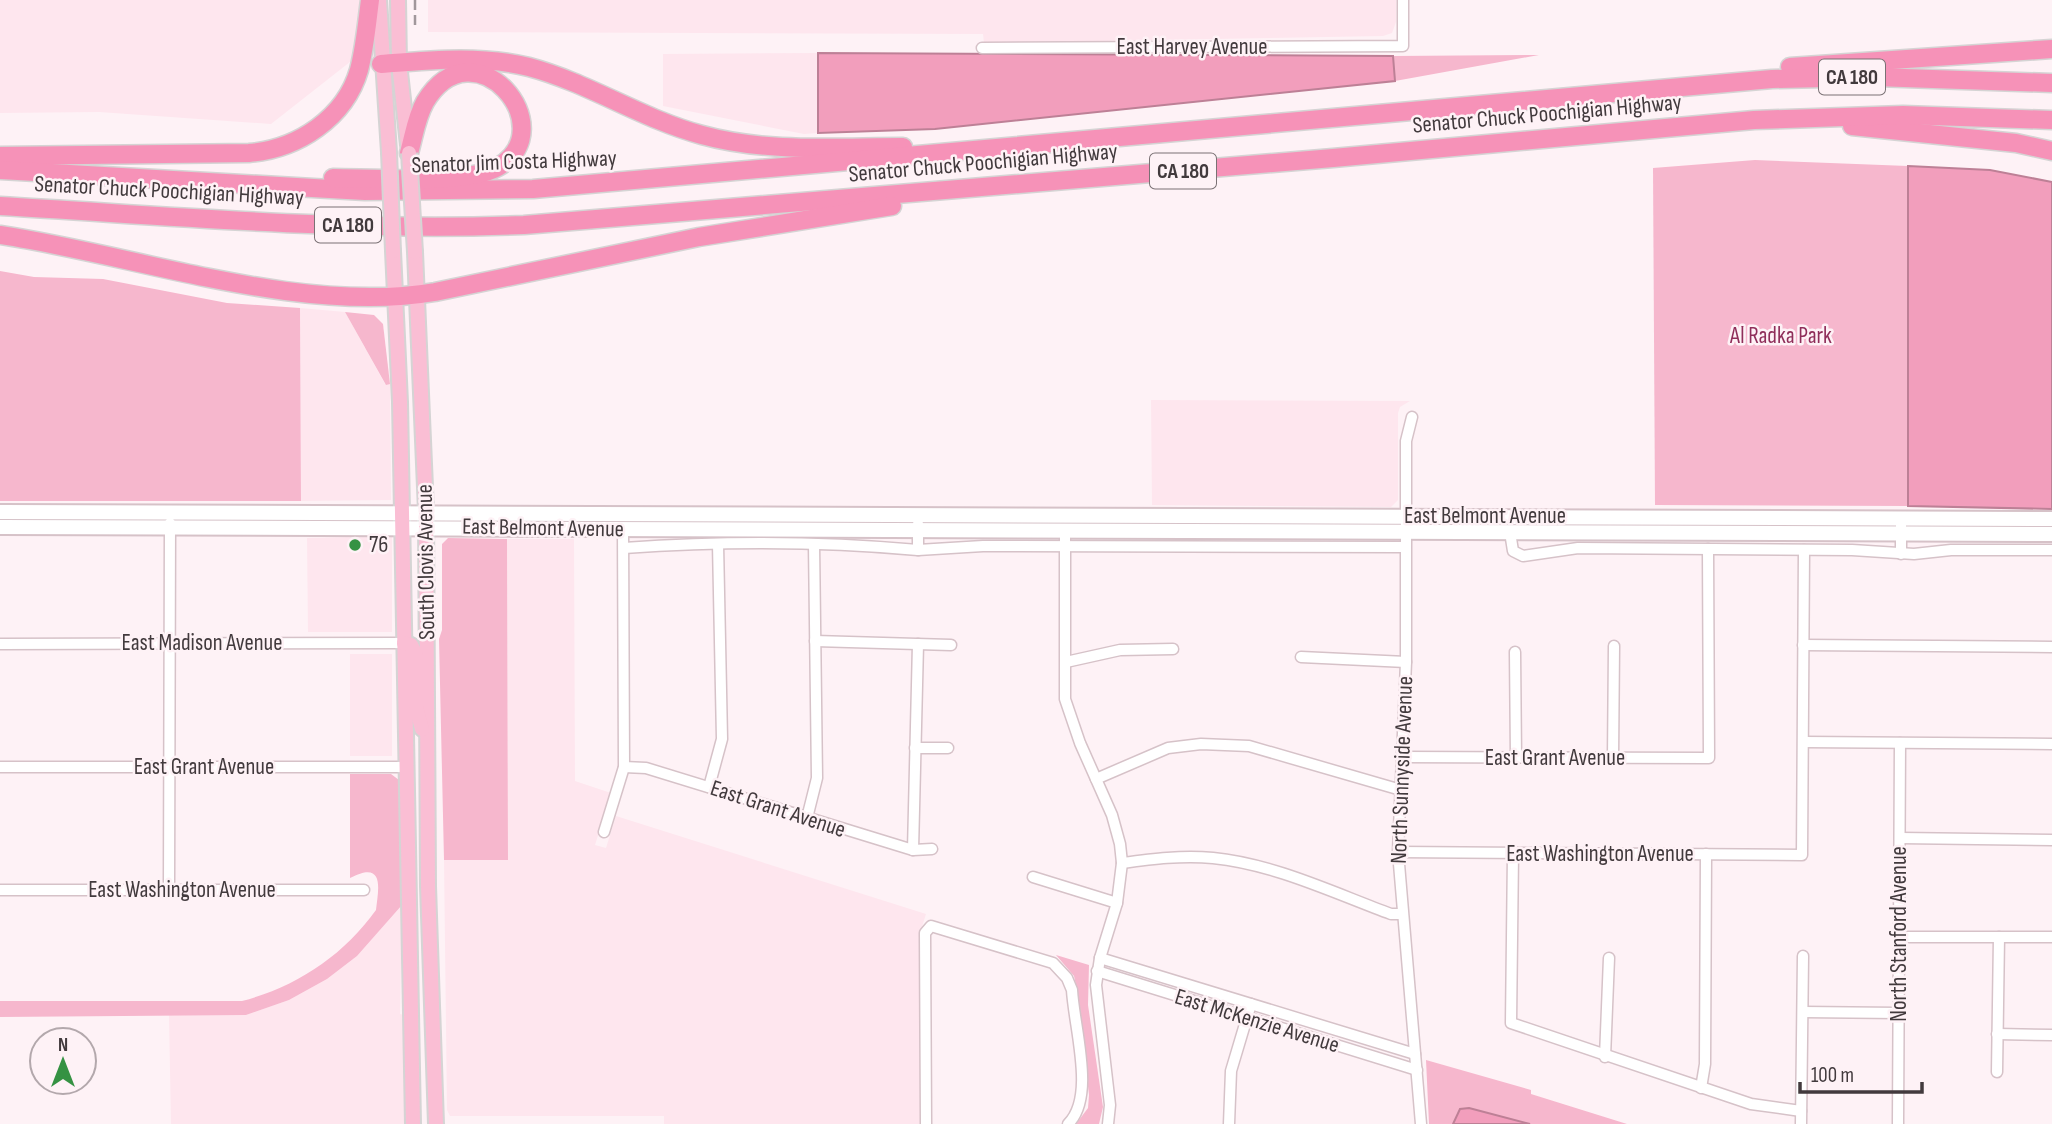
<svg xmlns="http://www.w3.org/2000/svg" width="2052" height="1124" viewBox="0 0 2052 1124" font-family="'Sofia Sans Condensed',sans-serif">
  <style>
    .built { fill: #fee6ee }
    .green { fill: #f6b7cd }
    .water { fill: #f29ebc; stroke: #bd8096; stroke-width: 2 }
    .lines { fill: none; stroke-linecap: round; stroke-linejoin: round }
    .street-casing { stroke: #d6c2c8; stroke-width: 13 }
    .secondary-casing { stroke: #d6c2c8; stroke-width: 18 }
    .primary-casing { stroke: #d5d4d4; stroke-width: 18 }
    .highway-casing { stroke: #d5d4d4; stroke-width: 21 }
    .street { stroke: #fff; stroke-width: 10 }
    .secondary { stroke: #fff; stroke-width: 14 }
    .primary { stroke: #fabed4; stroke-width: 14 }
    .highway { stroke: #f692b8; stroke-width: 18 }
    .rail { stroke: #a1979b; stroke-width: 2.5; stroke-dasharray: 10 5; stroke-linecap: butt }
    .primary-bridge-casing { stroke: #d5d4d4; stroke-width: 18; stroke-linecap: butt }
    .primary-bridge { stroke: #fabed4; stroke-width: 14 }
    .poi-dot { fill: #359243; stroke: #fef2f6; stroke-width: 2.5 }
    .labels { text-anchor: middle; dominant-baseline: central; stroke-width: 5; stroke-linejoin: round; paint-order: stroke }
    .shield { fill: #fef2f6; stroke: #7a7174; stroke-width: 2 }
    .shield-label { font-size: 21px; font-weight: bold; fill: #423a3d }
    .street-label { font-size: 23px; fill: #423a3d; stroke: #fef2f6 }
    .park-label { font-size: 23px; fill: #8f2e5a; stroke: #fef2f6 }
    .poi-label { font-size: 23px; fill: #423a3d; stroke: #fef2f6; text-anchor: start }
  </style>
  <rect width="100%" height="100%" fill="#fef2f6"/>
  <g class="built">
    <path d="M 0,0 L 362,0 L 355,58 L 271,124 L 99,112 L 0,113 Z"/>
    <path d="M 428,0 L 1396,0 L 1396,22 L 1392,33 L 1383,36 L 984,43 L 983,34 L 428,32 Z"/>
    <path d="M 818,53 L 818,133 L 804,134 L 663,106 L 663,54 Z"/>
    <path d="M 300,308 L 345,312 L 385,384 L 390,384 L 391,500 L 301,501 Z"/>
    <path d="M 1151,400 L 1410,401 L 1400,407 L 1398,413 L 1398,500 L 1391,507 L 1152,505 Z"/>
    <path d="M 392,536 L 392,632 L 308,632 L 307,538 Z"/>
    <path d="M 507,539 L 574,539 L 575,781 L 611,793 L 595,845 L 606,848 L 616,816 L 926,914 L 920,933 L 920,1124 L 664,1124 L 664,1116 L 450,1116 L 447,1110 L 444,860 L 508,860 Z"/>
    <rect x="350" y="654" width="42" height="102"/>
    <path d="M 402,905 L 400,1014 L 404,1015 L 405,1124 L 171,1124 L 169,1015 L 246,1015 L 289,1000 L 327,979 L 357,956 Z"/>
  </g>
  <g class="green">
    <path d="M 1539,55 L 1395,81 L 1393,56 Z"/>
    <path d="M 1755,160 L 1908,166 L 1908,506 L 1655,505 L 1653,168 Z"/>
    <path d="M 0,271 L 34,277 L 103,279 L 227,303 L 300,308 L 301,501 L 0,501 Z"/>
    <path d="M 345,312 L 374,315 L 383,324 L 390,384 L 386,385 Z"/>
    <path d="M 448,538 L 507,539 L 508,860 L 444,860 L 439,639 L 442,630 L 442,544 Z"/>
    <path d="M 350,774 L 391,774 L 399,780 L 402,905 L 357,956 L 327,979 L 289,1000 L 246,1015 L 0,1017 L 0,1001 L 242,1001 C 296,987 343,956 376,910 C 378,891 386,859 350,878 Z"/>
    <path d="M 1056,955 L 1089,965 L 1088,1005 L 1103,1107 L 1099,1124 L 1076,1124 L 1088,1108 L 1089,1095 L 1077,990 L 1074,976 Z"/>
    <path d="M 1426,1060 L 1531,1090 L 1531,1094 L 1627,1124 L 1429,1124 Z"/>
  </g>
  <g class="water">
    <path d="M 818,53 L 1393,56 L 1395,81 L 935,129 L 818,133 Z"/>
    <path d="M 1908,166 L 1990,170 L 2052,182 L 2052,509 L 1908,506 Z"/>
    <path d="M 1469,1108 L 1530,1124 L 1453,1124 L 1460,1109 Z"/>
  </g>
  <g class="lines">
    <defs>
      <g id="street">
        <path d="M 982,48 L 1403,46 L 1403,0"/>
        <path d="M 1412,417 L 1406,441 L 1406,662 L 1398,852 L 1421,1124"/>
        <path d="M 918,524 L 918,550 L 983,546 L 1405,547"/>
        <path d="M 1065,529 L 1065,699 L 1080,743 L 1112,815 L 1120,844 L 1122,863 L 1117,903 L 1100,958 L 1096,985 L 1110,1105 L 1108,1124"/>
        <path d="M 1510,532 L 1513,551 L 1523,556 L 1578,548 L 1852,550 L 1914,554 L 1951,550 L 2052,550"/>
        <path d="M 624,548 C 721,541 821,541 918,550"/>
        <path d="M 1901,554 L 1901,518"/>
        <path d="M 815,641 L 951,645"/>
        <path d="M 0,644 L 404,643"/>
        <path d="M 1803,645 L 2052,647"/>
        <path d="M 1515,652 L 1516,758"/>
        <path d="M 1301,657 L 1406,662"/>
        <path d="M 1066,662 L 1120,650 L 1173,649"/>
        <path d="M 1804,742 L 2052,744"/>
        <path d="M 915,748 L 948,748"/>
        <path d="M 1402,757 L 1709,758 L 1708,549"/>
        <path d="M 1613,758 L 1614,646"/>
        <path d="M 0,767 L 408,767"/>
        <path d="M 624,767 L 646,768 L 913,850 L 932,849"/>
        <path d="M 1096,779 L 1168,748 L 1201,744 L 1249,746 L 1401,790"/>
        <path d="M 709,787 L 722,739 L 718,544"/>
        <path d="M 807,818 L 817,778 L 814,544"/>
        <path d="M 604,832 L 624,767 L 623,529"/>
        <path d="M 1900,838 L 2052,840"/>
        <path d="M 913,850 L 918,644"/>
        <path d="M 1398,852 L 1802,855 L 1804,550"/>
        <path d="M 1513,853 L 1511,1023 L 1751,1104 L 1801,1111"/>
        <path d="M 1122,863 C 1152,859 1182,855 1213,858 C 1274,864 1334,893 1391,914 L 1402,914"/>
        <path d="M 1033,877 L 1117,903"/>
        <path d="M 0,890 L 364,890"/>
        <path d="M 169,890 L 170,523"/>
        <path d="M 1900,937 L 2052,937"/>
        <path d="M 1100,958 L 1415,1054"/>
        <path d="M 1097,971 L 1417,1070"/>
        <path d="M 1803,1012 L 1899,1013"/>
        <path d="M 1997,1034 L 2052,1035"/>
        <path d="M 1605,1057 L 1609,958"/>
        <path d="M 1997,1072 L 1999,937"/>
        <path d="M 1701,1088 L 1705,1064 L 1706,854"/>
        <path d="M 926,1124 L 925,933 L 931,926 L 1053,963 L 1067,978 L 1072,990 C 1074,1028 1096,1097 1068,1124"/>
        <path d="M 1229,1124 L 1231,1071 L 1251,1004"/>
        <path d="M 1801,1124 L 1803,956"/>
        <path d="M 1898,1124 L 1900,743"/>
      </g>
      <g id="secondary">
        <path d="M 0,512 L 2052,519"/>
        <path d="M 0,527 L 2052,534"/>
      </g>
      <g id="primary">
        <path d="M 379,0 L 389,152"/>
        <path d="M 398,0 L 399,63 L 408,145"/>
        <path d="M 393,251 L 400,402 L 413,1124"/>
        <path d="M 415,252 L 426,511 L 428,886 L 436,1124"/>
        <path d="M 404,643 L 411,645 L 416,655 L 416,707 L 422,729"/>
      </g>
      <g id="highway">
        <path d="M 381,64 C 431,60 481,55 529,67 C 589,83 642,119 702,135 C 767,153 837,147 903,147"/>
        <path d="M 1790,67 L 2052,49"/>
        <path d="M 1852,126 L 2016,143 L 2052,151"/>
        <path d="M 0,156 L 249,153 C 298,149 345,118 359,70 C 365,47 367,23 370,0"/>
        <path d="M 0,170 L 365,191 L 533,189 L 1772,79 L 1875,77 L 2052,83"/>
        <path d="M 333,178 C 371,178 467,185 498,167 C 565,128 474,21 425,102 C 416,118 414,136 409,153"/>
        <path d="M 0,206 C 174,216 349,232 524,225 L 1333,158 L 1754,120 L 1903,115 L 2052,120"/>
        <path d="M 0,235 C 135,255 300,315 435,292 L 699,237 L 892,206"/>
      </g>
    </defs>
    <use href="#street" class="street-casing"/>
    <use href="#secondary" class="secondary-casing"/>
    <use href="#primary" class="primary-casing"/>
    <use href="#highway" class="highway-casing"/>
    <use href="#street" class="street"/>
    <use href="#secondary" class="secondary"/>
    <use href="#primary" class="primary"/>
    <use href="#highway" class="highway"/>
    <path class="rail" d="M 415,0 L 415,27"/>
    <defs>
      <g id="primary-bridge">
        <path d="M 389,152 L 393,251"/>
        <path d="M 409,153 L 415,252"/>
      </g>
    </defs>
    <use href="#primary-bridge" class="primary-bridge-casing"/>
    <use href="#primary-bridge" class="primary-bridge"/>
  </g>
  <circle class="poi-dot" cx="355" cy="545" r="7"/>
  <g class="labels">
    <g class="shield">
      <rect x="1819" y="59.5" width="66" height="35" rx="5"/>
      <rect x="1150" y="153.5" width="66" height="35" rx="5"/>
      <rect x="315" y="207.5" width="66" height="35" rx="5"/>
    </g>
    <g class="shield-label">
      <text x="1852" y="77">CA 180</text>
      <text x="1183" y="171">CA 180</text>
      <text x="348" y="225">CA 180</text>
    </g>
    <g class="street-label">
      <text x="1192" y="47">East Harvey Avenue</text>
      <text transform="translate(1547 114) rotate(-5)">Senator Chuck Poochigian Highway</text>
      <text transform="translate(514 162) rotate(-2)">Senator Jim Costa Highway</text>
      <text transform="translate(983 163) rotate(-5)">Senator Chuck Poochigian Highway</text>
      <text transform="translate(169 191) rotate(3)">Senator Chuck Poochigian Highway</text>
      <text x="1485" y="516">East Belmont Avenue</text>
      <text transform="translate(543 528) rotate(1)">East Belmont Avenue</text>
      <text transform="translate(426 562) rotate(-91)">South Clovis Avenue</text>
      <text x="202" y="643">East Madison Avenue</text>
      <text x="1555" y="758">East Grant Avenue</text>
      <text x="204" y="767">East Grant Avenue</text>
      <text transform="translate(1402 770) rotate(-88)">North Sunnyside Avenue</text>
      <text transform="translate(778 809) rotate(18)">East Grant Avenue</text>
      <text x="1600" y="854">East Washington Avenue</text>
      <text x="182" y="890">East Washington Avenue</text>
      <text transform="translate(1899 934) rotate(-90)">North Stanford Avenue</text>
      <text transform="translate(1257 1021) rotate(17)">East McKenzie Avenue</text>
    </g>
    <g class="park-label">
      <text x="1781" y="336">Al Radka Park</text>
    </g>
    <g class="poi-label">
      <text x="369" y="545">76</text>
    </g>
  </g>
  <g transform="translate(63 1061)"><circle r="33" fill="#fef2f6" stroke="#b3a8ac" stroke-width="2"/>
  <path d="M0-5L12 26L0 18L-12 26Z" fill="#359243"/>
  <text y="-10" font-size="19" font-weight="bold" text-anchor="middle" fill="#423a3d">N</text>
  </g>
  <path d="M1800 1082v10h122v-10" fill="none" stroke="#423a3d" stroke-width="3.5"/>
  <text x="1811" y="1082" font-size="21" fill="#423a3d" stroke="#fef2f6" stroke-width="5" paint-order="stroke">100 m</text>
</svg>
